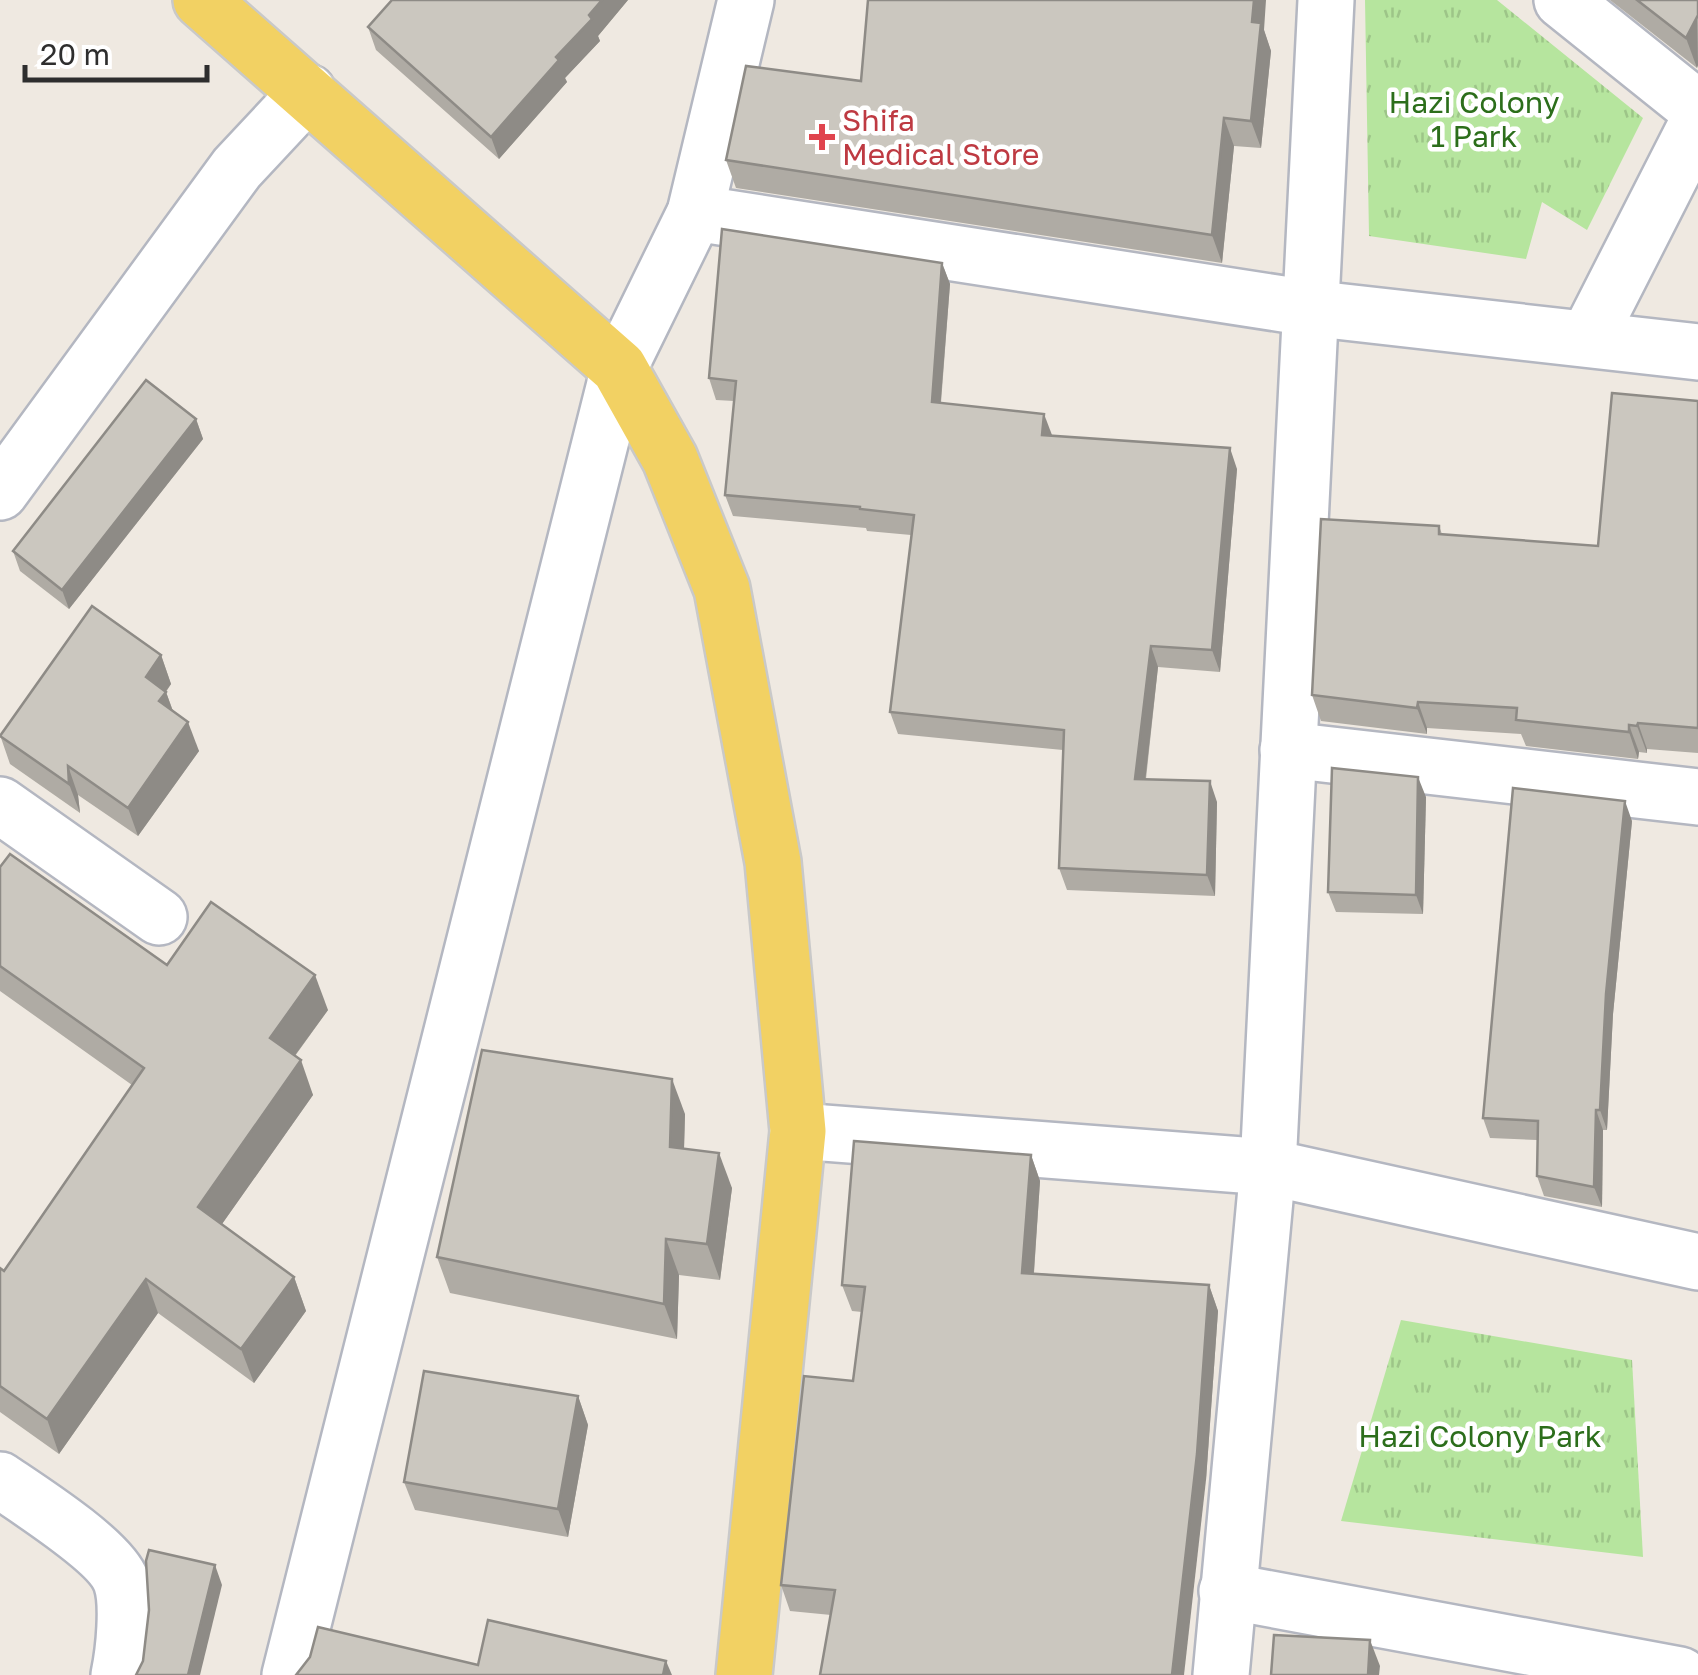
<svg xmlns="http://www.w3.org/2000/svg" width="1698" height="1675" viewBox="0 0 1698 1675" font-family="'Golos Text',sans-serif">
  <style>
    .park { fill: url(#park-tufts) }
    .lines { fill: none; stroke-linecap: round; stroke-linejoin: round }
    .minor-casing { stroke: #b4b7c1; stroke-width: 60 }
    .major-casing { stroke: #c9c9c9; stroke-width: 60 }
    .minor { stroke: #fff; stroke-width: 55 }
    .major { stroke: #f2d163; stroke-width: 55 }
    .wall { fill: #afaba4 }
    .shaded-wall { fill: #8e8b86 }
    .building { fill: #cbc7bf; stroke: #8e8b86; stroke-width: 2.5 }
    .health-dot { fill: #e0444e; stroke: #fff; stroke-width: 4 }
    .labels { text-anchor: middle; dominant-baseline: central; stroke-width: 9; stroke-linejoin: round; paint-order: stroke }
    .park-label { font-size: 30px; fill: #2c6e1b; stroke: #fff }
    .health-label { font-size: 30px; fill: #be3a42; stroke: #fff; text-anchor: start }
  </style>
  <defs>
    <pattern id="park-tufts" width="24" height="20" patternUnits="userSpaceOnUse" patternTransform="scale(2.5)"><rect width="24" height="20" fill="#b6e59e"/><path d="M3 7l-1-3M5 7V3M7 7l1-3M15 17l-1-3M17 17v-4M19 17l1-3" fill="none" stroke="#9dc588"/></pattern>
  </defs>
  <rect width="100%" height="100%" fill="#efe9e1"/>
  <g class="park">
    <path d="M 1365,0 L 1497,0 L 1643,118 L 1587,230 L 1542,202 L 1526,259 L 1369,236 Z"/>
    <path d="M 1401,1320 L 1632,1360 L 1643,1557 L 1341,1521 Z"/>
  </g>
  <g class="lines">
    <defs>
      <g id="minor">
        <path d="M 1562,0 L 1698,109"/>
        <path d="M 695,213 L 1309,308 L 1698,352"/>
        <path d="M 1588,338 L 1698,122"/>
        <path d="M 0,492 L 237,168 L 308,92"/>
        <path d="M 1288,750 L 1698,797"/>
        <path d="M 0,805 L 159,917"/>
        <path d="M 798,1131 L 1268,1167 L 1698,1262"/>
        <path d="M 0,1480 C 28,1499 110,1551 121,1581 C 129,1604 124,1651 119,1675"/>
        <path d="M 1227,1591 L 1680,1675"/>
        <path d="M 290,1675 L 619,368 L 695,213 L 746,0"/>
        <path d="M 1221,1675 L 1268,1167 L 1326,0"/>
      </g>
      <path id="major" d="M 201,0 L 619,368 L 670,459 L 722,589 L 773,862 L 798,1131 L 744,1675"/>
    </defs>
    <use href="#minor" class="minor-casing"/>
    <use href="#major" class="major-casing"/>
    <use href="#minor" class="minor"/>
    <use href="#major" class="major"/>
  </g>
  <g class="wall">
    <path d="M 392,0 L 628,0 L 598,36 L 600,41 L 565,78 L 567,82 L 499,159 L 376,50 L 368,27 Z"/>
    <path d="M 1610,0 L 1698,0 L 1698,65 L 1697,68 Z"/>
    <path d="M 1264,30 L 1271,51 L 1261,148 L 1234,146 L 1222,263 L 736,188 L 726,160 L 861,81 Z"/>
    <path d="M 942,263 L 950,284 L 941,403 L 1052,436 L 1237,469 L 1220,672 L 1158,667 L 1146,779 L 1217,802 L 1215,896 L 1067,890 L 1059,868 L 1063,750 L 898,734 L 890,712 L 911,535 L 867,531 L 866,528 L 733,516 L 725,495 L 734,401 L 716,400 L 709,378 Z"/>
    <path d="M 1698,401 L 1698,753 L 1647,749 L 1647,753 L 1639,752 L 1638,759 L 1526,746 L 1521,734 L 1427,728 L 1427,734 L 1321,721 L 1312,695 L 1439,526 L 1442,534 L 1598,546 Z"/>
    <path d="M 196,419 L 203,439 L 69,609 L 20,571 L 13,551 Z"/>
    <path d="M 161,655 L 171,684 L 166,692 L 173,711 L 199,751 L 138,836 L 78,795 L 80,813 L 10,764 L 0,735 Z"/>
    <path d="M 1426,797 L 1423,914 L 1336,912 L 1328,892 Z"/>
    <path d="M 1632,821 L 1613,1014 L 1607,1130 L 1603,1130 L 1602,1207 L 1544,1196 L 1537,1176 L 1537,1140 L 1490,1138 L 1483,1118 Z"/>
    <path d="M 0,867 L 167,965 L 328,1010 L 295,1056 L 313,1095 L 222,1224 L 294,1277 L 306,1311 L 254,1383 L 158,1313 L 59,1454 L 0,1412 L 0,1268 L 4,1271 L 132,1085 L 0,991 Z"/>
    <path d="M 685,1114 L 684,1149 L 732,1188 L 720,1280 L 679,1275 L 677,1339 L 450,1293 L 437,1257 Z"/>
    <path d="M 1031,1155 L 1040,1181 L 1034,1273 L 1209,1285 L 1218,1311 L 1206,1480 L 831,1615 L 790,1611 L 781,1585 L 853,1381 L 862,1312 L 852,1311 L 842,1285 Z"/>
    <path d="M 578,1396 L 588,1425 L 568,1537 L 415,1510 L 404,1482 Z"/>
  </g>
  <g class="shaded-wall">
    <path d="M 602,0 L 628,0 L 598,36 L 600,41 L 565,78 L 567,82 L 499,159 L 491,137 Z"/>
    <path d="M 1254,0 L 1266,0 L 1264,30 L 1271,51 L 1261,148 L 1251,121 L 1252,22 Z"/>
    <path d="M 1697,15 L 1698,65 L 1697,68 L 1686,38 Z"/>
    <path d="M 1224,118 L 1234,146 L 1222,263 L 1212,235 Z"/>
    <path d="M 942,263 L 950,284 L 939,423 L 932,402 Z"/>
    <path d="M 1044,414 L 1052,435 L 1050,456 L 1042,435 Z"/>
    <path d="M 196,419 L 203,439 L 69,609 L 62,590 Z"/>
    <path d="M 1230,448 L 1237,469 L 1220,672 L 1212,650 Z"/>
    <path d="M 1151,646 L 1158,667 L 1143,800 L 1135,779 Z"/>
    <path d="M 161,655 L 171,684 L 156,705 L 146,677 Z"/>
    <path d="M 166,692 L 176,720 L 159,701 Z"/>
    <path d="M 1418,702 L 1427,728 L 1427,734 L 1417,708 Z"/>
    <path d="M 188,722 L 199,751 L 138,836 L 128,808 Z"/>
    <path d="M 1638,723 L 1647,749 L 1647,753 L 1637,726 Z"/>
    <path d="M 1629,725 L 1639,752 L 1638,759 L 1629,732 Z"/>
    <path d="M 68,766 L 78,795 L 80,813 L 69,784 Z"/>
    <path d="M 1418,777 L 1426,797 L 1423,914 L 1416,895 Z"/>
    <path d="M 1210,781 L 1217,802 L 1215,896 L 1207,875 Z"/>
    <path d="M 1625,801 L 1632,821 L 1613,1014 L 1607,1130 L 1600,1110 L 1606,994 Z"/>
    <path d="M 315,975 L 328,1010 L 282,1073 L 270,1038 Z"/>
    <path d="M 301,1060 L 313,1095 L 210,1241 L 198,1207 Z"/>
    <path d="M 672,1079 L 685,1114 L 683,1183 L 670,1147 Z"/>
    <path d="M 1596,1110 L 1603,1130 L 1602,1207 L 1594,1187 Z"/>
    <path d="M 719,1153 L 732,1188 L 720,1280 L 707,1244 Z"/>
    <path d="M 1031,1155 L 1040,1181 L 1032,1299 L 1022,1273 Z"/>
    <path d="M 666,1239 L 679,1275 L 677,1339 L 664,1304 Z"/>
    <path d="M 294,1277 L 306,1311 L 254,1383 L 241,1349 Z"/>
    <path d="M 146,1279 L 158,1313 L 59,1454 L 47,1419 Z"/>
    <path d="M 1209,1285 L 1218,1311 L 1206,1480 L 1184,1675 L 1172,1675 Z"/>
    <path d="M 578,1396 L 588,1425 L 568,1537 L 558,1509 Z"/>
    <path d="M 215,1565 L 222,1585 L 200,1675 L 188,1675 Z"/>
    <path d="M 1370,1640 L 1380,1666 L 1379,1675 L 1368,1675 Z"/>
    <path d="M 666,1661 L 672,1675 L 663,1675 Z"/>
  </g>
  <g class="building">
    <path d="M 392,0 L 602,0 L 589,15 L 592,19 L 556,57 L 559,60 L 491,137 L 368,27 Z"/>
    <path d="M 868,0 L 1254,0 L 1252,22 L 1261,23 L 1251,121 L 1224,118 L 1212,235 L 726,160 L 746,66 L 861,81 Z"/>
    <path d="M 1637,0 L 1698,0 L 1698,15 L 1686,38 Z"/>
    <path d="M 722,229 L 942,263 L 932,402 L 1044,414 L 1042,435 L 1230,448 L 1212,650 L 1151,646 L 1135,779 L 1210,781 L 1207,875 L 1059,868 L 1064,730 L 890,712 L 914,515 L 860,509 L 860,507 L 725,495 L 736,381 L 709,378 Z"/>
    <path d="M 146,380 L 196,419 L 62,590 L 13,551 Z"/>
    <path d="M 1612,393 L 1698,401 L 1698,728 L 1638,723 L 1637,726 L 1629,725 L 1629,732 L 1516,720 L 1517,708 L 1418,702 L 1417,708 L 1312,695 L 1321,519 L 1439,526 L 1439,534 L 1598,546 Z"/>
    <path d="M 92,606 L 161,655 L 146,677 L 166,692 L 159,701 L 188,722 L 128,808 L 68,766 L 69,784 L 0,736 Z"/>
    <path d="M 1332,768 L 1418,777 L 1416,895 L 1328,892 Z"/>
    <path d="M 1513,788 L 1625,801 L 1606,994 L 1600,1110 L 1596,1110 L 1594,1187 L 1537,1176 L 1538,1121 L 1483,1118 Z"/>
    <path d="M 10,854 L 167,965 L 211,902 L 315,975 L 270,1038 L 301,1060 L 198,1207 L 294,1277 L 241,1349 L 146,1279 L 47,1419 L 0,1386 L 0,1268 L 4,1271 L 144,1068 L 0,966 L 0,867 Z"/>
    <path d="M 482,1050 L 672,1079 L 670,1147 L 719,1153 L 707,1244 L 666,1239 L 664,1304 L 437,1257 Z"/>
    <path d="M 854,1141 L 1031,1155 L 1022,1273 L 1209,1285 L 1197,1454 L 1172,1675 L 820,1675 L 835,1590 L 781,1585 L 804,1376 L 853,1381 L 865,1287 L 842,1285 Z"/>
    <path d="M 424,1371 L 578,1396 L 558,1509 L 404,1482 Z"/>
    <path d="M 149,1550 L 215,1565 L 188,1675 L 136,1675 L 143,1661 L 149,1610 L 146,1561 Z"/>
    <path d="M 488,1620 L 666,1661 L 663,1675 L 296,1675 L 310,1657 L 318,1627 L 478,1665 Z"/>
    <path d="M 1274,1635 L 1370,1640 L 1368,1675 L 1271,1675 Z"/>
  </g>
  <path class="health-dot" d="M817 122h10v10h10v10h-10v10h-10v-10h-10v-10h10z"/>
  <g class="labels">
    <g class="park-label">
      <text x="1474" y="102">Hazi Colony<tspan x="1474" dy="34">1 Park</tspan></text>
      <text x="1480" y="1436">Hazi Colony Park</text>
    </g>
    <g class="health-label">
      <text x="842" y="120">Shifa<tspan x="842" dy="34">Medical Store</tspan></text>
    </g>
  </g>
  <path d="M25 65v15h182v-15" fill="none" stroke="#2e2e2e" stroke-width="5"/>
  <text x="40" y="65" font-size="30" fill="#2e2e2e" stroke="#ffffff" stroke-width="8" paint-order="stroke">20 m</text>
</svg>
